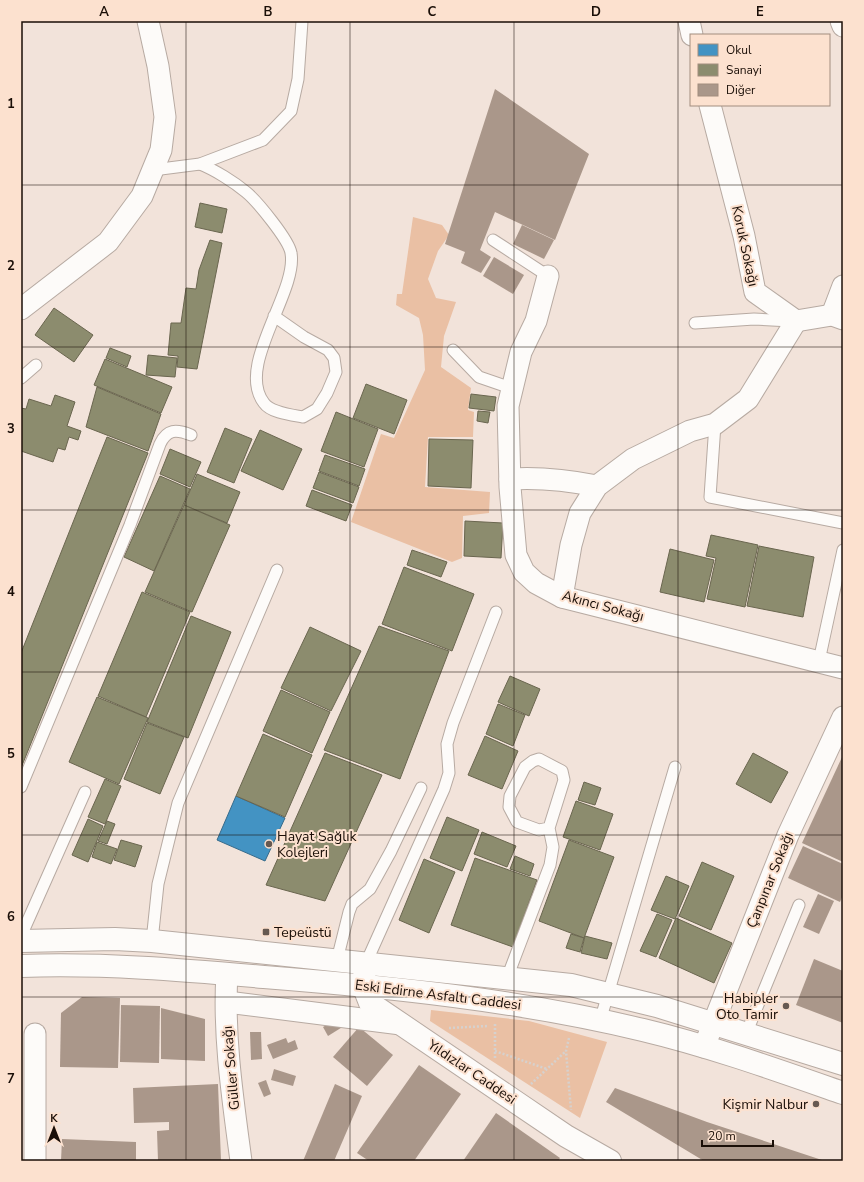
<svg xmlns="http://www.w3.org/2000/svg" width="864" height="1182" viewBox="0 0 864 1182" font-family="'Nunito Sans',sans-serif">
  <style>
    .green { fill: #eac0a4 }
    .schools { fill: #4393c3; stroke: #376b8b }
    .industry { fill: #8c8c6e; stroke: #6a664f }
    .building { fill: #aa978a }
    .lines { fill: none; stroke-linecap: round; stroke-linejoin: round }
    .lane-casing { stroke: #b7aaa2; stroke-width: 13 }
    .street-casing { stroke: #b7aaa2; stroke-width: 23 }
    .secondary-casing { stroke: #b7aaa2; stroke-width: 24 }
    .primary-casing { stroke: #b7aaa2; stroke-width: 24 }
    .path { stroke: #d6d1ce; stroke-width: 2.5; stroke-dasharray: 2 2; stroke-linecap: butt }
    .lane { stroke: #fdfbf9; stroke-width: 11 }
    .street { stroke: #fdfbf9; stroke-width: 21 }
    .secondary { stroke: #fdfbf9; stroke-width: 22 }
    .primary { stroke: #fdfbf9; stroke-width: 22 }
    .grid { fill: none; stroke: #1a0e07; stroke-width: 1; stroke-opacity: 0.55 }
    .poi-dot { fill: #665951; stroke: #fce1cf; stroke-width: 1.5 }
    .labels { text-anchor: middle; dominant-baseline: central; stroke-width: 4; stroke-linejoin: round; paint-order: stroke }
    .street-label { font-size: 14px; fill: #1a0e07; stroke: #fce1cf }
    .poi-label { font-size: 14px; fill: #1a0e07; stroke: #fce1cf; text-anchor: start }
    .neatline { fill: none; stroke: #1a0e07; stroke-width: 1.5 }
    .grid-label { font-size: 13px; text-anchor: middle; font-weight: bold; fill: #1a0e07 }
  </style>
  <rect width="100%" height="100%" fill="#f2e3da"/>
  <g class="green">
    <path d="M 413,217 L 442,225 L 449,235 L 438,251 L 428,279 L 436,298 L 456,302 L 444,336 L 441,367 L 471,388 L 468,410 L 474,412 L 473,437 L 428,437 L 425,487 L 490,492 L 489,513 L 463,516 L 462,558 L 452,562 L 351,522 L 381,434 L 394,438 L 425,370 L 423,335 L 419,318 L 396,305 L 397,294 L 402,294 Z"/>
    <path d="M 431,1010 L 529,1021 L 607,1042 L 580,1118 L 430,1021 Z"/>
  </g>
  <path class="schools" d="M 236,796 L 285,818 L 265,861 L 217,840 Z"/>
  <g class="industry">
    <path d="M 200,203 L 227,209 L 222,233 L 195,227 Z"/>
    <path d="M 210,240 L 222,243 L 197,369 L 177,367 L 178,356 L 168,355 L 171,323 L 181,323 L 186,288 L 196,289 L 199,270 Z"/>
    <path d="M 54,308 L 93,335 L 74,362 L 35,335 Z"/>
    <path d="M 110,348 L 131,356 L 127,367 L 106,358 Z"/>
    <path d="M 148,355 L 177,358 L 175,377 L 146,375 Z"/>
    <path d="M 105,359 L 172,387 L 161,413 L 94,385 Z"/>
    <path d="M 366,384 L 407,400 L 394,434 L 353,418 Z"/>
    <path d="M 97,387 L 161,414 L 148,451 L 86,427 Z"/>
    <path d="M 471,394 L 496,397 L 494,411 L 469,408 Z"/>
    <path d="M 55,395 L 75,402 L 67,426 L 81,431 L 78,440 L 69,437 L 65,450 L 58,448 L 53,462 L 21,451 L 21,408 L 26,409 L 29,399 L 51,406 Z"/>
    <path d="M 478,411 L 490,412 L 488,423 L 477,421 Z"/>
    <path d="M 336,412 L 378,429 L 364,467 L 321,451 Z"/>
    <path d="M 225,428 L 252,439 L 234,483 L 207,472 Z"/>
    <path d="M 260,430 L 302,449 L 283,490 L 241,471 Z"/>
    <path d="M 107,437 L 148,453 L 21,768 L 21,653 Z"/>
    <path d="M 429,439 L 473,440 L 471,488 L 428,486 Z"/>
    <path d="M 170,449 L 201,462 L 190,487 L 160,474 Z"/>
    <path d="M 325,455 L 365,469 L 359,486 L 319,471 Z"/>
    <path d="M 319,472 L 359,487 L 353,503 L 313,488 Z"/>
    <path d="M 197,474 L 240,492 L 227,523 L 184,505 Z"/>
    <path d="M 160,476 L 190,489 L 154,571 L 124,557 Z"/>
    <path d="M 312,490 L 352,505 L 346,521 L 306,506 Z"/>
    <path d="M 184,505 L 230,525 L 192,612 L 145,592 Z"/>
    <path d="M 465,521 L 503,523 L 501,558 L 464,556 Z"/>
    <path d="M 711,535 L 758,545 L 745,607 L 707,599 L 716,558 L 706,556 Z"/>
    <path d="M 759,546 L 814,557 L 803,617 L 747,606 Z"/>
    <path d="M 670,549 L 714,560 L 704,602 L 660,592 Z"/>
    <path d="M 412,550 L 447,562 L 441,577 L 407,565 Z"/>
    <path d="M 404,567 L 474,594 L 452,651 L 382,624 Z"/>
    <path d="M 142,592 L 190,612 L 146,717 L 98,696 Z"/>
    <path d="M 191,616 L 231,632 L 188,738 L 147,722 Z"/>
    <path d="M 379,626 L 449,651 L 400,779 L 324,750 Z"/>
    <path d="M 310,627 L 361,651 L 331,711 L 281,688 Z"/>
    <path d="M 510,676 L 540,689 L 529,716 L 498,702 Z"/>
    <path d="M 281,690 L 330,712 L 312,753 L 263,731 Z"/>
    <path d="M 97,697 L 148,718 L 119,784 L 69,762 Z"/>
    <path d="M 498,704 L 525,715 L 513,746 L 486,734 Z"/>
    <path d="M 147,723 L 184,737 L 160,794 L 124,779 Z"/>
    <path d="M 263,734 L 312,755 L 285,817 L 236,796 Z"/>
    <path d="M 485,736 L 518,751 L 502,789 L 468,775 Z"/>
    <path d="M 325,753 L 382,775 L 325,901 L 266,885 Z"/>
    <path d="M 753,753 L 788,772 L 771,803 L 736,784 Z"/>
    <path d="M 105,779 L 121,786 L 105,824 L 88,817 Z"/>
    <path d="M 584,782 L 601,788 L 595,805 L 578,800 Z"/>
    <path d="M 576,801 L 613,814 L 600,850 L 563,837 Z"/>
    <path d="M 447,817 L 479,830 L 462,871 L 430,858 Z"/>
    <path d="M 88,819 L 103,826 L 88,862 L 72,855 Z"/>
    <path d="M 107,821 L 115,824 L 107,844 L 98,841 Z"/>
    <path d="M 482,832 L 516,846 L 507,867 L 474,854 Z"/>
    <path d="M 121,840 L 142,846 L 135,867 L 114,860 Z"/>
    <path d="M 569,840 L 614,857 L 584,938 L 539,921 Z"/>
    <path d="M 97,842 L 117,849 L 111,864 L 92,857 Z"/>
    <path d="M 515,856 L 534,864 L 530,876 L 510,869 Z"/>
    <path d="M 475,858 L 537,880 L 513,947 L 451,925 Z"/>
    <path d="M 424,859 L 455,872 L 429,933 L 399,920 Z"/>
    <path d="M 702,862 L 734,876 L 711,930 L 679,916 Z"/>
    <path d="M 666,876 L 689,886 L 675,919 L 651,910 Z"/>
    <path d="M 657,914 L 672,920 L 656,957 L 640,951 Z"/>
    <path d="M 676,918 L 732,943 L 714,983 L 659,958 Z"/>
    <path d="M 571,934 L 584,938 L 580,952 L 566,948 Z"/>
    <path d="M 585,936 L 612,943 L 607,959 L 581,953 Z"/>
  </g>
  <g class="building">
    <path d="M 495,89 L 589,154 L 555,240 L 495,212 L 480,250 L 491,257 L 481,273 L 461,263 L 465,252 L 445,244 Z"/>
    <path d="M 522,225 L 554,240 L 544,259 L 513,244 Z"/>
    <path d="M 494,257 L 524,275 L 513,294 L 483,276 Z"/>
    <path d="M 843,755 L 843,862 L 802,843 Z"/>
    <path d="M 803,846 L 843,864 L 843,895 L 840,902 L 788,878 Z"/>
    <path d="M 818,894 L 834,901 L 819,934 L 803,927 Z"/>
    <path d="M 814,959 L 843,971 L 843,1023 L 796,1005 Z"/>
    <path d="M 82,997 L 120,998 L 118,1068 L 60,1067 L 61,1013 Z"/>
    <path d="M 121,1005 L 160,1006 L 159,1063 L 120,1062 Z"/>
    <path d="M 161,1008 L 205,1019 L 205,1061 L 161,1059 Z"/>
    <path d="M 339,1018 L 344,1026 L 328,1036 L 323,1027 Z"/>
    <path d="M 359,1027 L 393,1055 L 367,1086 L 333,1057 Z"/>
    <path d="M 250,1032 L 261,1032 L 262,1059 L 251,1060 Z"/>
    <path d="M 286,1038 L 288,1043 L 295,1040 L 298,1049 L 273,1059 L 267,1045 Z"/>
    <path d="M 419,1065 L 461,1094 L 414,1161 L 369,1161 L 357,1153 Z"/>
    <path d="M 274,1069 L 296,1076 L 293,1086 L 271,1080 Z"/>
    <path d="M 266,1080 L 271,1094 L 264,1097 L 258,1083 Z"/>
    <path d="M 218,1084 L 221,1161 L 158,1161 L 157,1131 L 169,1130 L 169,1122 L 134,1123 L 133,1088 Z"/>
    <path d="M 335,1084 L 362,1096 L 334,1161 L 303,1161 Z"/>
    <path d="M 615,1088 L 707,1122 L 825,1161 L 704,1161 L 606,1102 Z"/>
    <path d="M 496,1113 L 560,1158 L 558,1161 L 463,1161 Z"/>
    <path d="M 62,1139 L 136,1142 L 136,1161 L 61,1161 Z"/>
  </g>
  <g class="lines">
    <defs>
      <g id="lane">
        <path d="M 200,164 C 215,170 234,182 246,192 C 257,201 289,240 291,253 C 298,292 235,366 264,403 C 271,413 292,415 303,417 L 317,409 L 327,393 L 336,372 L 334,358 L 328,350 L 304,337 L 274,316"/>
        <path d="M 153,170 L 200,164 L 263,140 L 291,111 L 298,79 L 302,21"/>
        <path d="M 493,240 L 548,276"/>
        <path d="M 695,323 L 754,319 L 791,321"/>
        <path d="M 453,350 L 479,377 L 511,388"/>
        <path d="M 21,378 L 36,365"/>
        <path d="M 715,424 L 710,497 L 843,523"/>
        <path d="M 819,661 L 843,550"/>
        <path d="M 21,787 L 130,525 L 160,444 C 167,429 176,429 191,435"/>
        <path d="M 21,936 L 85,792"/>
        <path d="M 152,941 L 158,884 L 178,803 L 277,570"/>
        <path d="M 337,960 L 349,912 L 352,904 L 370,889 L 391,851 L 421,788"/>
        <path d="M 366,963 L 444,789 L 449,773 L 447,744 L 453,723 L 496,612"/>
        <path d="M 507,978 L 550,865 L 553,847 L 549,828 L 564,780 L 562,771 L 539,759 L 533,761 L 525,767 L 510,796 L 509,807 L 517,822 L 539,830 L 549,828"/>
        <path d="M 600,1021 L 675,767"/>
        <path d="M 746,1034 L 799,905"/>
      </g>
      <g id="street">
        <path d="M 689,21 L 692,35"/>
        <path d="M 841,21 L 843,26"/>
        <path d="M 710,105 L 744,236 L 755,292 L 796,321 L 832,315 L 843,319"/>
        <path d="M 548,276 L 536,321 L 521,352 L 508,406 L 510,487 L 516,555 L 524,572 L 536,583 L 562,597 L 843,668"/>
        <path d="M 21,309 L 108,242 L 142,196 L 161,150 L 165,117 L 158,66 L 148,21"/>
        <path d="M 832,315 L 843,286"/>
        <path d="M 510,479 C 540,477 567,480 597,486"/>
        <path d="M 562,597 L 571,545 L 580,513 L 597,486 L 633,459 L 690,431 L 715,424 L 748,399 L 796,321"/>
        <path d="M 227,974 C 223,1035 233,1101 241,1161"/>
        <path d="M 227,1002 L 401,1024"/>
        <path d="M 35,1034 L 35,1161"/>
        <path d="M 704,1047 L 788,835 L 843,717"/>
      </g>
      <path id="secondary" d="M 365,969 L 363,985 L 370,1003 L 566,1136 L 610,1161"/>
      <g id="primary">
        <path d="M 21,941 L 115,939 L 152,941 L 571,985 L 657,1006 L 843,1064"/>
        <path d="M 21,966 C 102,963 183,970 264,977 C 391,987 518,1000 643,1030 C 710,1046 777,1070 843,1093"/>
      </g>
    </defs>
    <use href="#lane" class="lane-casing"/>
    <use href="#street" class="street-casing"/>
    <use href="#secondary" class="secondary-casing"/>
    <use href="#primary" class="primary-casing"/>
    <g class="path">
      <path d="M 495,1024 L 495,1059"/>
      <path d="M 449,1028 L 488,1026"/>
      <path d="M 569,1038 L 566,1051 L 571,1110"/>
      <path d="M 495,1051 L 547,1069"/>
      <path d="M 531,1084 L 566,1051"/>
    </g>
    <use href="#lane" class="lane"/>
    <use href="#street" class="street"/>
    <use href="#secondary" class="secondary"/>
    <use href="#primary" class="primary"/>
  </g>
  <path class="grid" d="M 186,21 L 186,1161M 350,21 L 350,1161M 514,21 L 514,1161M 678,21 L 678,1161M 21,185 L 843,185M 21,347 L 843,347M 21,510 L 843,510M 21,672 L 843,672M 21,835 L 843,835M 21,997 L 843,997"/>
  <g class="poi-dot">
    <circle cx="269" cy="844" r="4"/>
    <rect x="262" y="928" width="8" height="8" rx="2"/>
    <circle cx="786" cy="1006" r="4"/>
    <circle cx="816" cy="1104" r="4"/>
  </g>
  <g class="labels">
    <g class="street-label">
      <text transform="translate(745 246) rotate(78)">Koruk Sokağı</text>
      <text transform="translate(603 606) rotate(15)">Akıncı Sokağı</text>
      <text transform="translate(770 880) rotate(-68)">Çanpınar Sokağı</text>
      <text transform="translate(438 995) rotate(7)">Eski Edirne Asfaltı Caddesi</text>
      <text transform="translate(231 1068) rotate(-95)">Güller Sokağı</text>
      <text transform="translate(472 1072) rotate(34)">Yıldızlar Caddesi</text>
    </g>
    <g class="poi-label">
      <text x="277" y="836">Hayat Sağlık<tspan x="277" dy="16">Kolejleri</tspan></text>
      <text x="274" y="932">Tepeüstü</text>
      <text x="778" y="998" text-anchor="end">Habipler<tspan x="778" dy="16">Oto Tamir</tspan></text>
      <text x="808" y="1104" text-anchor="end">Kişmir Nalbur</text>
    </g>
  </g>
  <rect width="864" height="1182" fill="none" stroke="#fce1cf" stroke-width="44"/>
  <rect x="690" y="34" width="140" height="72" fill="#fce1cf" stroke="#a28d7f"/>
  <rect x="698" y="44" width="20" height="12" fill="#4393c3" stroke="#a28d7f"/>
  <text x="726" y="54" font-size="12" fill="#1a0e07">Okul</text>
  <rect x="698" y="64" width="20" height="12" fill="#8c8c6e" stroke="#a28d7f"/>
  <text x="726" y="74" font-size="12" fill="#1a0e07">Sanayi</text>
  <rect x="698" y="84" width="20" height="12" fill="#aa978a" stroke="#a28d7f"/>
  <text x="726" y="94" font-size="12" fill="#1a0e07">Diğer</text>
  <g transform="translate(54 1128)" stroke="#fce1cf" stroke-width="3" paint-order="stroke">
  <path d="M0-3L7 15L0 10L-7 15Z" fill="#1a0e07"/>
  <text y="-6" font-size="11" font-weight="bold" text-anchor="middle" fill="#1a0e07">K</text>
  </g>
  <path d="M702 1140v6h71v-6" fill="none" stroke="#1a0e07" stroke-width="2"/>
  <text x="708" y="1140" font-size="12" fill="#1a0e07" stroke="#fce1cf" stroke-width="3" paint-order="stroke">20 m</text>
  <rect x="22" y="22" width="820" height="1138" class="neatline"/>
  <g class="grid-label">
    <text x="104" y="16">A</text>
    <text x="268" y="16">B</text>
    <text x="432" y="16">C</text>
    <text x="596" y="16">D</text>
    <text x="760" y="16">E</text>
    <text x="11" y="108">1</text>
    <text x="11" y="270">2</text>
    <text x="11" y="433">3</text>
    <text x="11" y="596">4</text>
    <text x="11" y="758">5</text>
    <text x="11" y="921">6</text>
    <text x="11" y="1083">7</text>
  </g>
</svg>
